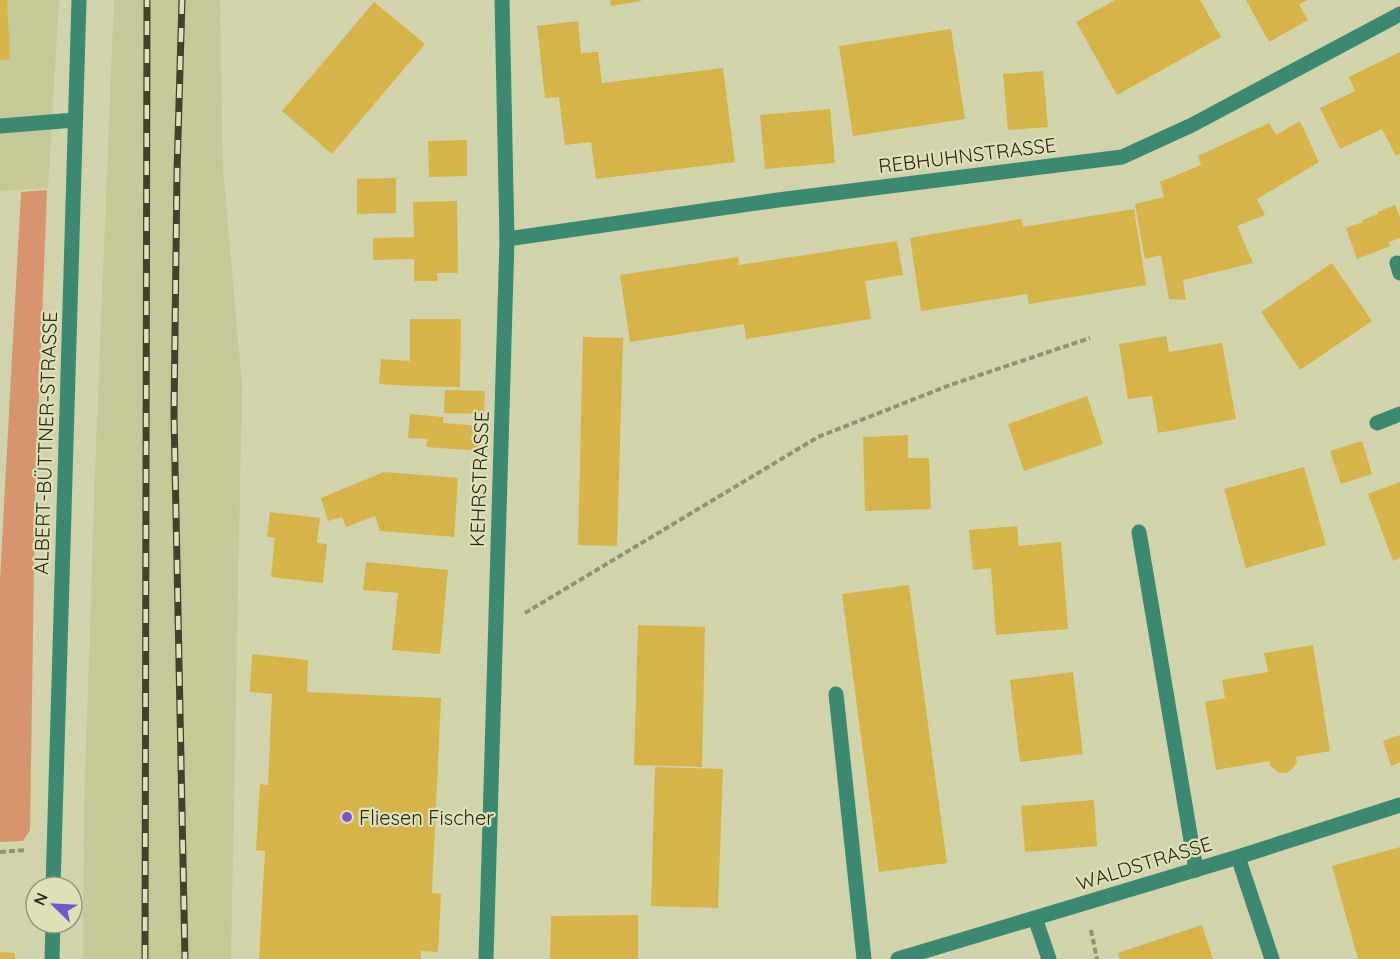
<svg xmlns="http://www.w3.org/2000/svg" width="1400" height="959" viewBox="0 0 1400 959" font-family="Quicksand,sans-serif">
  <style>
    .built { fill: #c5c997 }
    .green { fill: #d7956e }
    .building { fill: #d6b449 }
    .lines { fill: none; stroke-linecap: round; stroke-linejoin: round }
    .path { stroke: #919373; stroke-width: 4; stroke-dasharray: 6 3; stroke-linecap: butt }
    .minor { stroke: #3b8971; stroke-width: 15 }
    .rail-casing { stroke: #41422e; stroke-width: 7 }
    .rail { stroke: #dee1b7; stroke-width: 4.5; stroke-dasharray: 14; stroke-linecap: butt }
    .poi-dot { fill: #7455cf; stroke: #dee1b7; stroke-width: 2 }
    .labels { text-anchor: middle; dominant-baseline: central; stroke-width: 4.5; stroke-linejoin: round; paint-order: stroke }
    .street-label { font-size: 20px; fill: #262717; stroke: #dee1b7 }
    .poi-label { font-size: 20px; fill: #262717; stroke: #dee1b7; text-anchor: start }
  </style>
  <rect width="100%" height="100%" fill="#d1d4aa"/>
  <g class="built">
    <path d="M 0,0 L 59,0 L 48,188 L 0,191 Z"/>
    <path d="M 114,0 L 220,0 L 223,169 L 242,385 L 231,959 L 83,959 L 84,808 L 96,444 Z"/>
  </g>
  <path class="green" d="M 47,190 L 35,500 L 30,830 L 23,841 L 0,842 L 0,579 L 21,192 Z"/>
  <g class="building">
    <path d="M 0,0 L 7,0 L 10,59 L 0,60 Z"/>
    <path d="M 610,0 L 641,0 L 641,1 L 611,6 Z"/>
    <path d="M 1115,0 L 1200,0 L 1221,37 L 1117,95 L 1076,22 Z"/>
    <path d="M 1246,0 L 1308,0 L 1299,4 L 1308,20 L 1269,42 Z"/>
    <path d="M 374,2 L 425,44 L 332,154 L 282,111 Z"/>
    <path d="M 578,21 L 581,53 L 598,52 L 602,83 L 723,68 L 735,162 L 596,179 L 591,142 L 565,145 L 559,97 L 545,98 L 537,26 Z"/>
    <path d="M 951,29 L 965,119 L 853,136 L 839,46 Z"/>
    <path d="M 1400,52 L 1400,154 L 1396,156 L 1382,129 L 1340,149 L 1320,108 L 1355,91 L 1349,77 Z"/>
    <path d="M 1043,71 L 1048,127 L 1008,130 L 1003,74 Z"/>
    <path d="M 830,109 L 835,163 L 765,169 L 760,115 Z"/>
    <path d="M 1300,121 L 1319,162 L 1257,199 L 1265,215 L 1237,226 L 1253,263 L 1183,280 L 1186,300 L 1169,299 L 1161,255 L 1145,259 L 1135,204 L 1164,197 L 1160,182 L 1201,165 L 1198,156 L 1269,123 L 1276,135 Z"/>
    <path d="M 467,140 L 467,176 L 429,177 L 428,141 Z"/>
    <path d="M 396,178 L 396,213 L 357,214 L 357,179 Z"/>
    <path d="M 457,201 L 458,273 L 437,273 L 438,281 L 414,281 L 414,259 L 373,260 L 373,238 L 414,237 L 413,202 Z"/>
    <path d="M 1395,205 L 1400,218 L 1400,238 L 1389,242 L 1390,246 L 1357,259 L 1346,228 L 1363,222 L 1362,220 L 1378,214 L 1377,212 Z"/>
    <path d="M 1134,209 L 1146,285 L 1029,304 L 1027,294 L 921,311 L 910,238 L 1021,219 L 1023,227 Z"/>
    <path d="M 897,241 L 903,275 L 865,281 L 871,319 L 746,339 L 744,324 L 630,342 L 620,275 L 738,257 L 739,265 Z"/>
    <path d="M 1332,263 L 1372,321 L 1300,370 L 1261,312 Z"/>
    <path d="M 410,319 L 461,319 L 460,387 L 410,386 L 379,384 L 381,359 L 410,361 Z"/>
    <path d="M 1166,336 L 1169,352 L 1222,343 L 1236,419 L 1158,433 L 1152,396 L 1128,399 L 1119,344 Z"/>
    <path d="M 583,337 L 623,338 L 617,546 L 578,545 Z"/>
    <path d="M 445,390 L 485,391 L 484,414 L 444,413 Z"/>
    <path d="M 1087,396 L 1103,444 L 1024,471 L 1008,424 Z"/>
    <path d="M 410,414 L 443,417 L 443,423 L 483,426 L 481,451 L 426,447 L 427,439 L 408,438 Z"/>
    <path d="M 908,435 L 908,458 L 929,458 L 931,509 L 865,511 L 863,437 Z"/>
    <path d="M 1362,441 L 1372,474 L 1341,484 L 1330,451 Z"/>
    <path d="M 1304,467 L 1326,545 L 1246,568 L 1224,489 Z"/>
    <path d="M 384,472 L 458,478 L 454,537 L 380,531 L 375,516 L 346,527 L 342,517 L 328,521 L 321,498 Z"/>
    <path d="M 1400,482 L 1400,558 L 1393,561 L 1368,494 Z"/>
    <path d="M 270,512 L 320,518 L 317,543 L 327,544 L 323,583 L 271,577 L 275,538 L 267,537 Z"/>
    <path d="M 1017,526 L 1019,546 L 1061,542 L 1068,629 L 996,635 L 991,568 L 973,570 L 969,530 Z"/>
    <path d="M 366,562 L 448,570 L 440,654 L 392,650 L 398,593 L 363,590 Z"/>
    <path d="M 909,585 L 947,863 L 879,872 L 842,594 Z"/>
    <path d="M 638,625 L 705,627 L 702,767 L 634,765 Z"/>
    <path d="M 1313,645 L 1330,751 L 1296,757 L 1297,762 L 1293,768 L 1287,773 L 1279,773 L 1271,766 L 1269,761 L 1216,770 L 1205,702 L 1225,698 L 1222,680 L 1268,672 L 1264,653 Z"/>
    <path d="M 252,654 L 308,660 L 307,692 L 441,698 L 432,893 L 441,894 L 438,952 L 421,951 L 421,959 L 259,959 L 265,851 L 256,850 L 260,784 L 268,785 L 272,694 L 250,692 Z"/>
    <path d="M 1073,672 L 1083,754 L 1020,762 L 1010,680 Z"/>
    <path d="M 1400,735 L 1400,762 L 1391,766 L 1383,741 Z"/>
    <path d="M 655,767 L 723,769 L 718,908 L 651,906 Z"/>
    <path d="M 1094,800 L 1097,846 L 1025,852 L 1021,806 Z"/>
    <path d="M 1400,847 L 1400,959 L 1358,959 L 1332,866 Z"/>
    <path d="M 638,915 L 638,959 L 550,959 L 551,916 Z"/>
    <path d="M 1202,925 L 1213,959 L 1120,959 L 1118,953 Z"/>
    <path d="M 0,952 L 15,953 L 15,959 L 0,959 Z"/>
  </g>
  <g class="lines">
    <g class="path">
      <path d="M 525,613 L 818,437 L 950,385 L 1090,338"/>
      <path d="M 0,852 L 26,850"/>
      <path d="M 1091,930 L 1097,959"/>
    </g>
    <g class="minor">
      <path d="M 0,126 L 75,120"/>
      <path d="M 507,239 L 778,200 L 1122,157 L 1192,125 L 1400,14"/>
      <path d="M 1397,263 L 1400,273"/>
      <path d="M 1377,423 L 1400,414"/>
      <path d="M 1139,532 L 1196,870"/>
      <path d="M 836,694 L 864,959"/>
      <path d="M 1238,857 L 1272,959"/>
      <path d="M 53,887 L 79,0"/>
      <path d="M 1035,918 L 1049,959"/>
      <path d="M 52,959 L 53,923"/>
      <path d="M 486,959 L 507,239 L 502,0"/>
      <path d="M 898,959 L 1238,857 L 1400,805"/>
    </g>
    <defs>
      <g id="rail">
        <path d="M 182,0 L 177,172 L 174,415 L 185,959"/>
        <path d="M 145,959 L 147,0"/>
      </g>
    </defs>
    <use href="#rail" class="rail-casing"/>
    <use href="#rail" class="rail"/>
  </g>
  <circle class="poi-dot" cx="347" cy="817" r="6"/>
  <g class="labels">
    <g class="street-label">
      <text transform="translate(967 155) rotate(-7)">REBHUHNSTRASSE</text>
      <text transform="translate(45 443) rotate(-88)">ALBERT-BÜTTNER-STRASSE</text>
      <text transform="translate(479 479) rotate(-88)">KEHRSTRASSE</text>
      <text transform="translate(1144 863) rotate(-17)">WALDSTRASSE</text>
    </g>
    <g class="poi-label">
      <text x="359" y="817">Fliesen Fischer</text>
    </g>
  </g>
  <g transform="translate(54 905) rotate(294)"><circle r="28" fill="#dee1b7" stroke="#949777" stroke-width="1.5"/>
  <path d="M0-4.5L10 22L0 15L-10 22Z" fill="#7455cf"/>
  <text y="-9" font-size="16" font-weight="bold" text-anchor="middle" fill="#262717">N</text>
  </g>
</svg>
